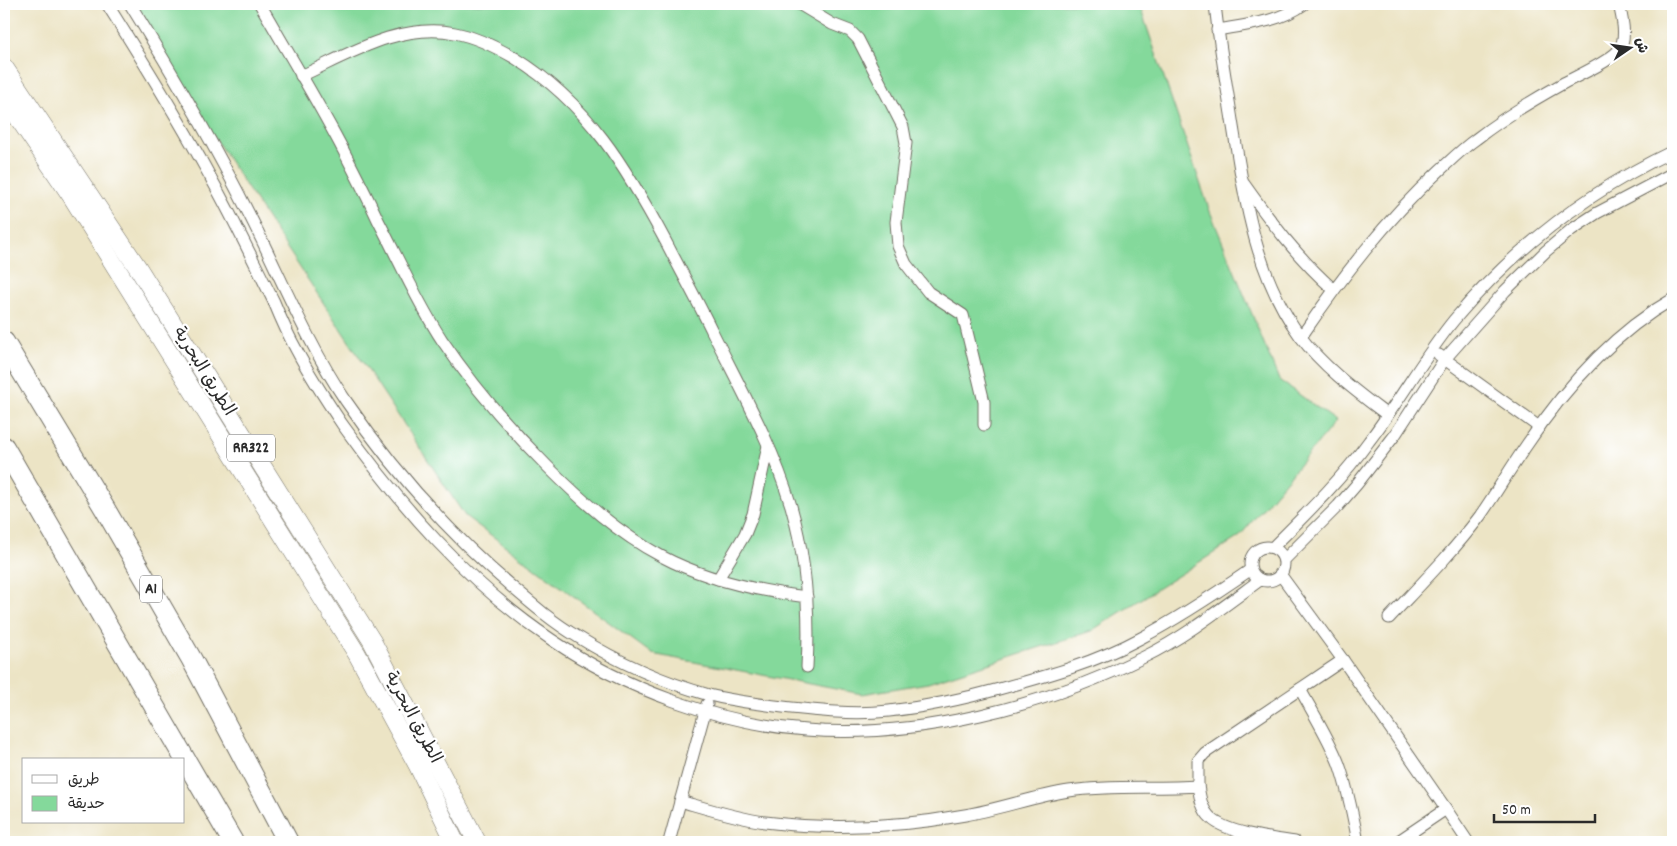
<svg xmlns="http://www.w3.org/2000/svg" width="1677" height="846" viewBox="0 0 1677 846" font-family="Dekko,'Playpen Sans Arabic',sans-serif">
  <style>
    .green { fill: #84d99b; stroke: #588263 }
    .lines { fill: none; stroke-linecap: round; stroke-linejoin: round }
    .minor-casing { stroke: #6f6c61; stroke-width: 13 }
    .primary-casing { stroke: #6f6c61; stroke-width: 19 }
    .motorway-casing { stroke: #6f6c61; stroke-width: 22 }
    .minor { stroke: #fff; stroke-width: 11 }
    .primary { stroke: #fff; stroke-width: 18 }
    .motorway { stroke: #fff; stroke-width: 20 }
    .labels { text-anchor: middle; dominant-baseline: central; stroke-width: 4.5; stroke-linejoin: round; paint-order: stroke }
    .shield { fill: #fff; stroke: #6b6b6b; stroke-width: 1 }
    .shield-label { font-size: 16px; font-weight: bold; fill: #2b2b2b }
    .street-label { font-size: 18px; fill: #2b2b2b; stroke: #fff }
  </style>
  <rect width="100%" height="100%" fill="#fff"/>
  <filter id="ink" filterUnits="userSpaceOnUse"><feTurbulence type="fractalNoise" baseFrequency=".02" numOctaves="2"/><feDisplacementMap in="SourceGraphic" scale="10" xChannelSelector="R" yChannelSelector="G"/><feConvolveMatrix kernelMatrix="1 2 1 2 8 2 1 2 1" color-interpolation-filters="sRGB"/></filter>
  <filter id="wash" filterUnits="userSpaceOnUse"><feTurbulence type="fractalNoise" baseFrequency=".0096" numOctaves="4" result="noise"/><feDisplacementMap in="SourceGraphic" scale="20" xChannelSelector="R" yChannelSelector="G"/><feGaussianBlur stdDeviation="1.12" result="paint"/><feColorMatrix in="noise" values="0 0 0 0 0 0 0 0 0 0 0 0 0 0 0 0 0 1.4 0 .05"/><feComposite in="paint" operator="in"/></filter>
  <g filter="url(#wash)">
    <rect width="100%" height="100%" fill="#ece4c5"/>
    <path class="green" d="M 127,4 L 1139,4 L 1209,209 L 1279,380 L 1336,421 L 1239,537 L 1091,631 L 928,683 L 862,694 L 652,654 L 465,516 L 269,221 Z"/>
  </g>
  <g filter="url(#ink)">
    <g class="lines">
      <defs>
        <g id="minor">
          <path d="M 107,4 C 150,72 192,140 229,212 C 244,241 259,272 274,302 C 281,319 288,335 297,351 C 310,376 326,400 342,424 C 400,505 468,584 552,640 C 623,688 720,724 806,730 C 917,739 1045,706 1144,657 C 1185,637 1223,607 1260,580"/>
          <path d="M 130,4 C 172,72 213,142 249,214 C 280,275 308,345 346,401 C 393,470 449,533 512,587 C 533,605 554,623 578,637 C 618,662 663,682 709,695 C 733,701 758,704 783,707 C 818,711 854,715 889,711 C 926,707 963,699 999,689 C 1047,676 1097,662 1141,638 C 1179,618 1215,594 1250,570"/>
          <path d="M 260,4 C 287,51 315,97 340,144 C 353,169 366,194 378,220 C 399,260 417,302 442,340 C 473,386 509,428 548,467 C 582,501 618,533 661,556 C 706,580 757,591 807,597"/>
          <path d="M 799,4 L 832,24 L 850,31 L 858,39 L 903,127 L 906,143 L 896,222 L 898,246 L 906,264 L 928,292 L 963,315 L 984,402 L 984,425"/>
          <path d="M 1215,4 C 1219,43 1226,82 1232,120 C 1244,195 1254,273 1300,336 C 1323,367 1357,392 1387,415"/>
          <path d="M 1217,30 C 1246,25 1280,22 1304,4"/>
          <path d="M 301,76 C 349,54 401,22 455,33 C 476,37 496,47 515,58 C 588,103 627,169 666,242 C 682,273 698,302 713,333 C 741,389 773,446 791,506 C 806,558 810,613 807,667"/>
          <path d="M 1244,184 C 1271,222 1298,258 1333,289"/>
          <path d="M 1301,337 C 1342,277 1385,221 1439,171 C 1451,160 1463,148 1476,139 C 1503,118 1533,100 1562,84 C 1577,76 1607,63 1618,51 C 1628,39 1622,18 1619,4"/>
          <path d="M 1439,355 L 1539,427"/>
          <circle cx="1267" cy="564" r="17"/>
          <path d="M 1273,547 C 1307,513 1341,480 1369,441 C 1399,402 1423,358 1454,320 C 1514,249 1589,191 1673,151"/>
          <path d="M 1284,560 L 1338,506 L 1357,484 L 1395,435 L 1444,360 L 1505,291 L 1546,251 L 1571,230 L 1597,213 L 1673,173"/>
          <path d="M 1280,574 L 1343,660 L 1446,809 L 1397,842"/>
          <path d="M 718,579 L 745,534 L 753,514 L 768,446"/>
          <path d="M 1389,618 C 1420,585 1453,552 1480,516 C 1496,493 1510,469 1526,446 C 1564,389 1613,333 1673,299"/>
          <path d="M 1300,689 C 1313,713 1329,738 1339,764 C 1348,789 1353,816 1358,842"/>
          <path d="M 1198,786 L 1198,761 L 1205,753 L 1343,660"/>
          <path d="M 680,801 C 708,809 736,818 765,822 C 831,830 900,827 965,815 C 1000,809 1035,796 1069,791 C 1112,785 1155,789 1198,786 C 1200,798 1202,810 1211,818 C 1226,833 1274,839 1295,842"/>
          <path d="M 1446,809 L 1468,842"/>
          <path d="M 669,842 L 707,704"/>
        </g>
        <g id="primary">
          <path d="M 4,67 L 138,268 L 372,641 L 477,842"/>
          <path d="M 4,97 L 72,197 L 357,654 L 418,766 L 455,842"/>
        </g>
        <g id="motorway">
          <path d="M 4,342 L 105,509 L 192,660 L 288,842"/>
          <path d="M 4,447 L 233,842"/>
        </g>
      </defs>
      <use href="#minor" class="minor-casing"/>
      <use href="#primary" class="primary-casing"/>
      <use href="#motorway" class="motorway-casing"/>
      <use href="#minor" class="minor"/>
      <use href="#primary" class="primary"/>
      <use href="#motorway" class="motorway"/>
    </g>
  </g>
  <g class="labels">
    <g class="shield">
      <rect x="227" y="434.5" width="48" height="27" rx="4"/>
      <rect x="140" y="575.5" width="22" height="27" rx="4"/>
    </g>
    <g class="shield-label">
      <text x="251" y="448">RR322</text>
      <text x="151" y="589">A1</text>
    </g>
    <g class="street-label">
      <text transform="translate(203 372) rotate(58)">الطريق البحرية</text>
      <text transform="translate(412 718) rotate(62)">الطريق البحرية</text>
    </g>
  </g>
  <rect width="1677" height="846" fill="none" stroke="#fff" stroke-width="20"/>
  <rect x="22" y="758" width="162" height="65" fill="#ffffff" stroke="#aaaaaa"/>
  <rect x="32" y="775" width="25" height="8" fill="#ffffff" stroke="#aaaaaa"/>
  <text x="68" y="784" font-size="15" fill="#2b2b2b">طريق</text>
  <rect x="32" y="796" width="25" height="15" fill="#84d99b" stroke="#aaaaaa"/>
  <text x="68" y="808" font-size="15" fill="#2b2b2b">حديقة</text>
  <g transform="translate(1630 48) rotate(77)" stroke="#ffffff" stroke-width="4" paint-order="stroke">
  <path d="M0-4L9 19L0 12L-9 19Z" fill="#2b2b2b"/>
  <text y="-8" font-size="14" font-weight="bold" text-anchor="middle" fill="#2b2b2b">ش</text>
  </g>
  <path d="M1494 814v8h101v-8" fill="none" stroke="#2b2b2b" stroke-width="2.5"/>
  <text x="1502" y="814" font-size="15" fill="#2b2b2b" stroke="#ffffff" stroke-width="4" paint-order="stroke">50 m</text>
</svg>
